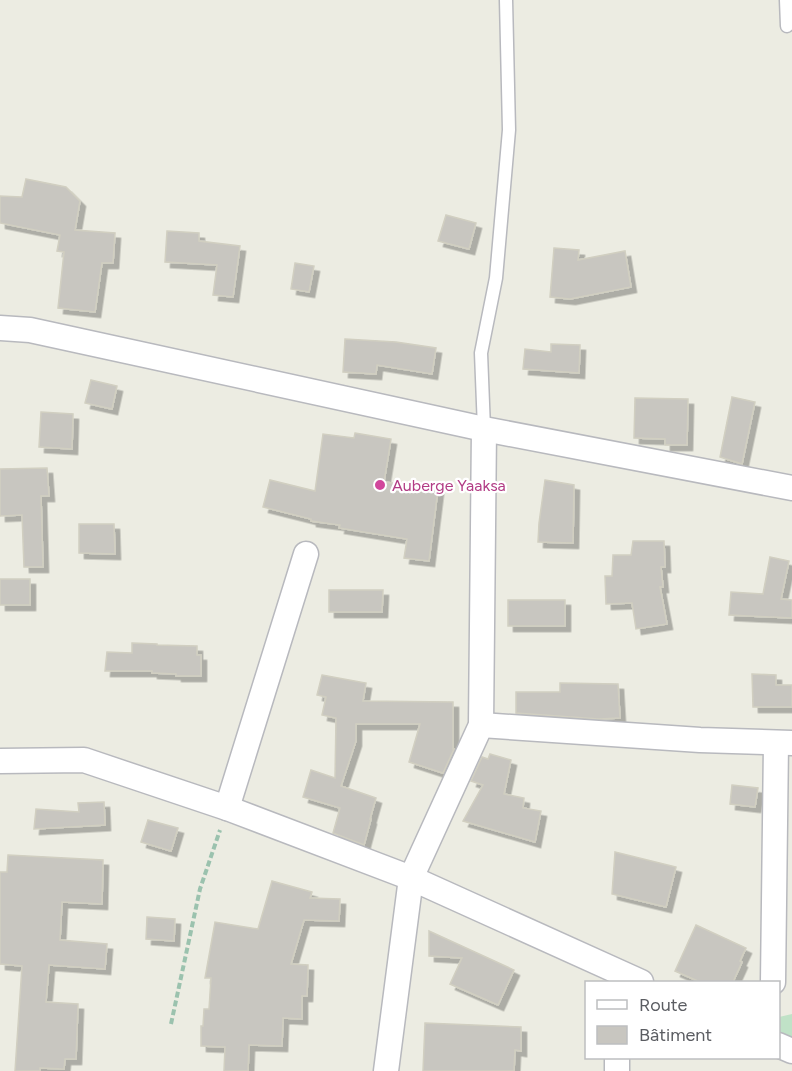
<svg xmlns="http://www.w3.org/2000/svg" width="792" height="1071" viewBox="0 0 792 1071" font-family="Figtree,sans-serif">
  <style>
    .green { fill: #c0e2c7 }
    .building { fill: #c8c6c0; stroke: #d1cfc1; stroke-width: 1.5; filter: url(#shadow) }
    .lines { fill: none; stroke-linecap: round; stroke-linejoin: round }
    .lane-casing { stroke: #b8b9be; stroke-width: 15 }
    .street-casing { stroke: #b8b9be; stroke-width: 27 }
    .path { stroke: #9bc2ae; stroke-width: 4; stroke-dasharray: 6 3; stroke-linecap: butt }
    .lane { stroke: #fff; stroke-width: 12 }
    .street { stroke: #fff; stroke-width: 24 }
    .hotel-dot { fill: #d1479c; stroke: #fff; stroke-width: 2 }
    .labels { text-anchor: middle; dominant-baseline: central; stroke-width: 4.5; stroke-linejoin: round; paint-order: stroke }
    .hotel-label { font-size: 16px; fill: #b23c85; stroke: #fff; text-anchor: start }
  </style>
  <defs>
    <filter id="shadow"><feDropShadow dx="5.5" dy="5.5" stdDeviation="0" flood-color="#0004"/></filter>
  </defs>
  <rect width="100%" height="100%" fill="#ecece2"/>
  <path class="green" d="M 792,1014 L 792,1051 L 779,1045 L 779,1017 Z"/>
  <g class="building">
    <path d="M 26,179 L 66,187 L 80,201 L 75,230 L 115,233 L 113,263 L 102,263 L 95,312 L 58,308 L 64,252 L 57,251 L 60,235 L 0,223 L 0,196 L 22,197 Z"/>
    <path d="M 446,215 L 476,223 L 469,249 L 438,241 Z"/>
    <path d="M 167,231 L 199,233 L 199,241 L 240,246 L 233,297 L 213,295 L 217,265 L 165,262 Z"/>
    <path d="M 554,248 L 579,250 L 578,260 L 625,251 L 631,287 L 570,299 L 550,297 Z"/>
    <path d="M 295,263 L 314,266 L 309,292 L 291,289 Z"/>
    <path d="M 345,339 L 396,342 L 436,348 L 432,374 L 377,365 L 376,374 L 343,372 Z"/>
    <path d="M 551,344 L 580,345 L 579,373 L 523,369 L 525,349 L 551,352 Z"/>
    <path d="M 91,380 L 117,386 L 112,409 L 85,403 Z"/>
    <path d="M 732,397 L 755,402 L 742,464 L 720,457 Z"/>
    <path d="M 635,398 L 688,399 L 687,445 L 665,445 L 665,439 L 634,438 Z"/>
    <path d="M 41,412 L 73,414 L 72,449 L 39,447 Z"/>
    <path d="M 355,433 L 391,439 L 384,482 L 438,489 L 429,561 L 404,558 L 407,539 L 339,528 L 340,525 L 311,521 L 311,519 L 263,507 L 270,480 L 315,491 L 323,434 L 354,438 Z"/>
    <path d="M 47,468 L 49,496 L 41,496 L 43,567 L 24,567 L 22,515 L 0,516 L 0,469 Z"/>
    <path d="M 545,480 L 574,485 L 573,543 L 538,542 L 539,523 Z"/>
    <path d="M 79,524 L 114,524 L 115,554 L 79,553 Z"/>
    <path d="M 633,541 L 664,541 L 665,567 L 661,567 L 663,587 L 660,587 L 667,624 L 636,629 L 632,603 L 606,604 L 605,576 L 612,576 L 613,555 L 631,555 Z"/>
    <path d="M 770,557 L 789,561 L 781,599 L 792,600 L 792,618 L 729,615 L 731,592 L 763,594 Z"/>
    <rect x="0" y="579" width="30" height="26"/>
    <path d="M 329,590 L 383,590 L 382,612 L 329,612 Z"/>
    <rect x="508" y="600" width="57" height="26"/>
    <path d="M 132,643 L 157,644 L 157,645 L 197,646 L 197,655 L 201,655 L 201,676 L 176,676 L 176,674 L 152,673 L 152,671 L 105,671 L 107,652 L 132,653 Z"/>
    <path d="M 752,674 L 776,675 L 776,685 L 792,685 L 792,707 L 753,707 Z"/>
    <path d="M 322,675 L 366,683 L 363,701 L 453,702 L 453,749 L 454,749 L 443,773 L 409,762 L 420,724 L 356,724 L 356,741 L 341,786 L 376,798 L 370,819 L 371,819 L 364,845 L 333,833 L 340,808 L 303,797 L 311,770 L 335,778 L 336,718 L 322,715 L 326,697 L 317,695 Z"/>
    <path d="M 560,683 L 618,684 L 620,718 L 599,719 L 516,713 L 516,692 L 560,692 Z"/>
    <path d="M 490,754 L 511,760 L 504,794 L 524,798 L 523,808 L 541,811 L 535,842 L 463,821 L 483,785 L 471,781 L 482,757 L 488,759 Z"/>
    <path d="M 732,785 L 758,788 L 755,807 L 730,804 Z"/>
    <path d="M 104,802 L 105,825 L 34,829 L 36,809 L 79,812 L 78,803 Z"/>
    <path d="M 148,820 L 178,828 L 171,851 L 141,842 Z"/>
    <path d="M 615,852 L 676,867 L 666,907 L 612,894 Z"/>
    <path d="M 8,855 L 103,860 L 102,904 L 62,902 L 60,940 L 107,944 L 105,969 L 49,965 L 46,1002 L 78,1004 L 76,1059 L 65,1059 L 64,1069 L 40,1068 L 40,1071 L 15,1071 L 22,966 L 0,964 L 0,872 L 7,872 Z"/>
    <path d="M 272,881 L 312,892 L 310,898 L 340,899 L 339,921 L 304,920 L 291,964 L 308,965 L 307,996 L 302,996 L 302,1019 L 283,1018 L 282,1046 L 249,1045 L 248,1071 L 224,1071 L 225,1047 L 201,1046 L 201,1026 L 203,1026 L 204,1009 L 209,1009 L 211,978 L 205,978 L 215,922 L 258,929 Z"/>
    <path d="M 147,917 L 175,919 L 174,941 L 146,939 Z"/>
    <path d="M 696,925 L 746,948 L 740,961 L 742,962 L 733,982 L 700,982 L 675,971 Z"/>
    <path d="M 429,931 L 514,970 L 498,1005 L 450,984 L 462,958 L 429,956 Z"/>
    <path d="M 425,1023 L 521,1027 L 521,1051 L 515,1050 L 514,1071 L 423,1071 Z"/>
  </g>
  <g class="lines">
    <defs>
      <g id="lane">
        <path d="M 786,0 L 787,26"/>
        <path d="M 484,429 L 481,353 L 496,278 L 509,130 L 506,0"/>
      </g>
      <g id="street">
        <path d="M 0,328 L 30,330 L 484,429 L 792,488"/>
        <path d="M 481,725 L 700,740 L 792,743"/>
        <path d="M 0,761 L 84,760 L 227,808 L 411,878 L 641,982"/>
        <path d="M 227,808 L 306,554"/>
        <path d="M 773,982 L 776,743"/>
        <path d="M 778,1045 L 792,1051"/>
        <path d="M 617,1058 L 617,1071"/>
        <path d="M 386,1071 L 411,878 L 481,725 L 484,429"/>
      </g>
    </defs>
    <use href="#lane" class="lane-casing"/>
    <use href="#street" class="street-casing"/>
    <path class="path" d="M 171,1024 L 200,889 L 220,830"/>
    <use href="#lane" class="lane"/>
    <use href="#street" class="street"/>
  </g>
  <circle class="hotel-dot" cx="380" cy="485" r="6"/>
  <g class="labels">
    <g class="hotel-label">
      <text x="392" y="485">Auberge Yaaksa</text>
    </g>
  </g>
  <rect x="585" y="981" width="195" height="78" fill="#ffffff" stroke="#bdbec0" stroke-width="1.5"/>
  <rect x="597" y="1000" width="30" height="9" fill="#ffffff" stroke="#bdbec0" stroke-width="1.5"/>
  <text x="639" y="1011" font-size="18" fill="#5b5d62">Route</text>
  <rect x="597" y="1026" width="30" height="18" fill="#c8c6c0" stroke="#bdbec0" stroke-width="1.5"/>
  <text x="639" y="1041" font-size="18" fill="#5b5d62">Bâtiment</text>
</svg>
